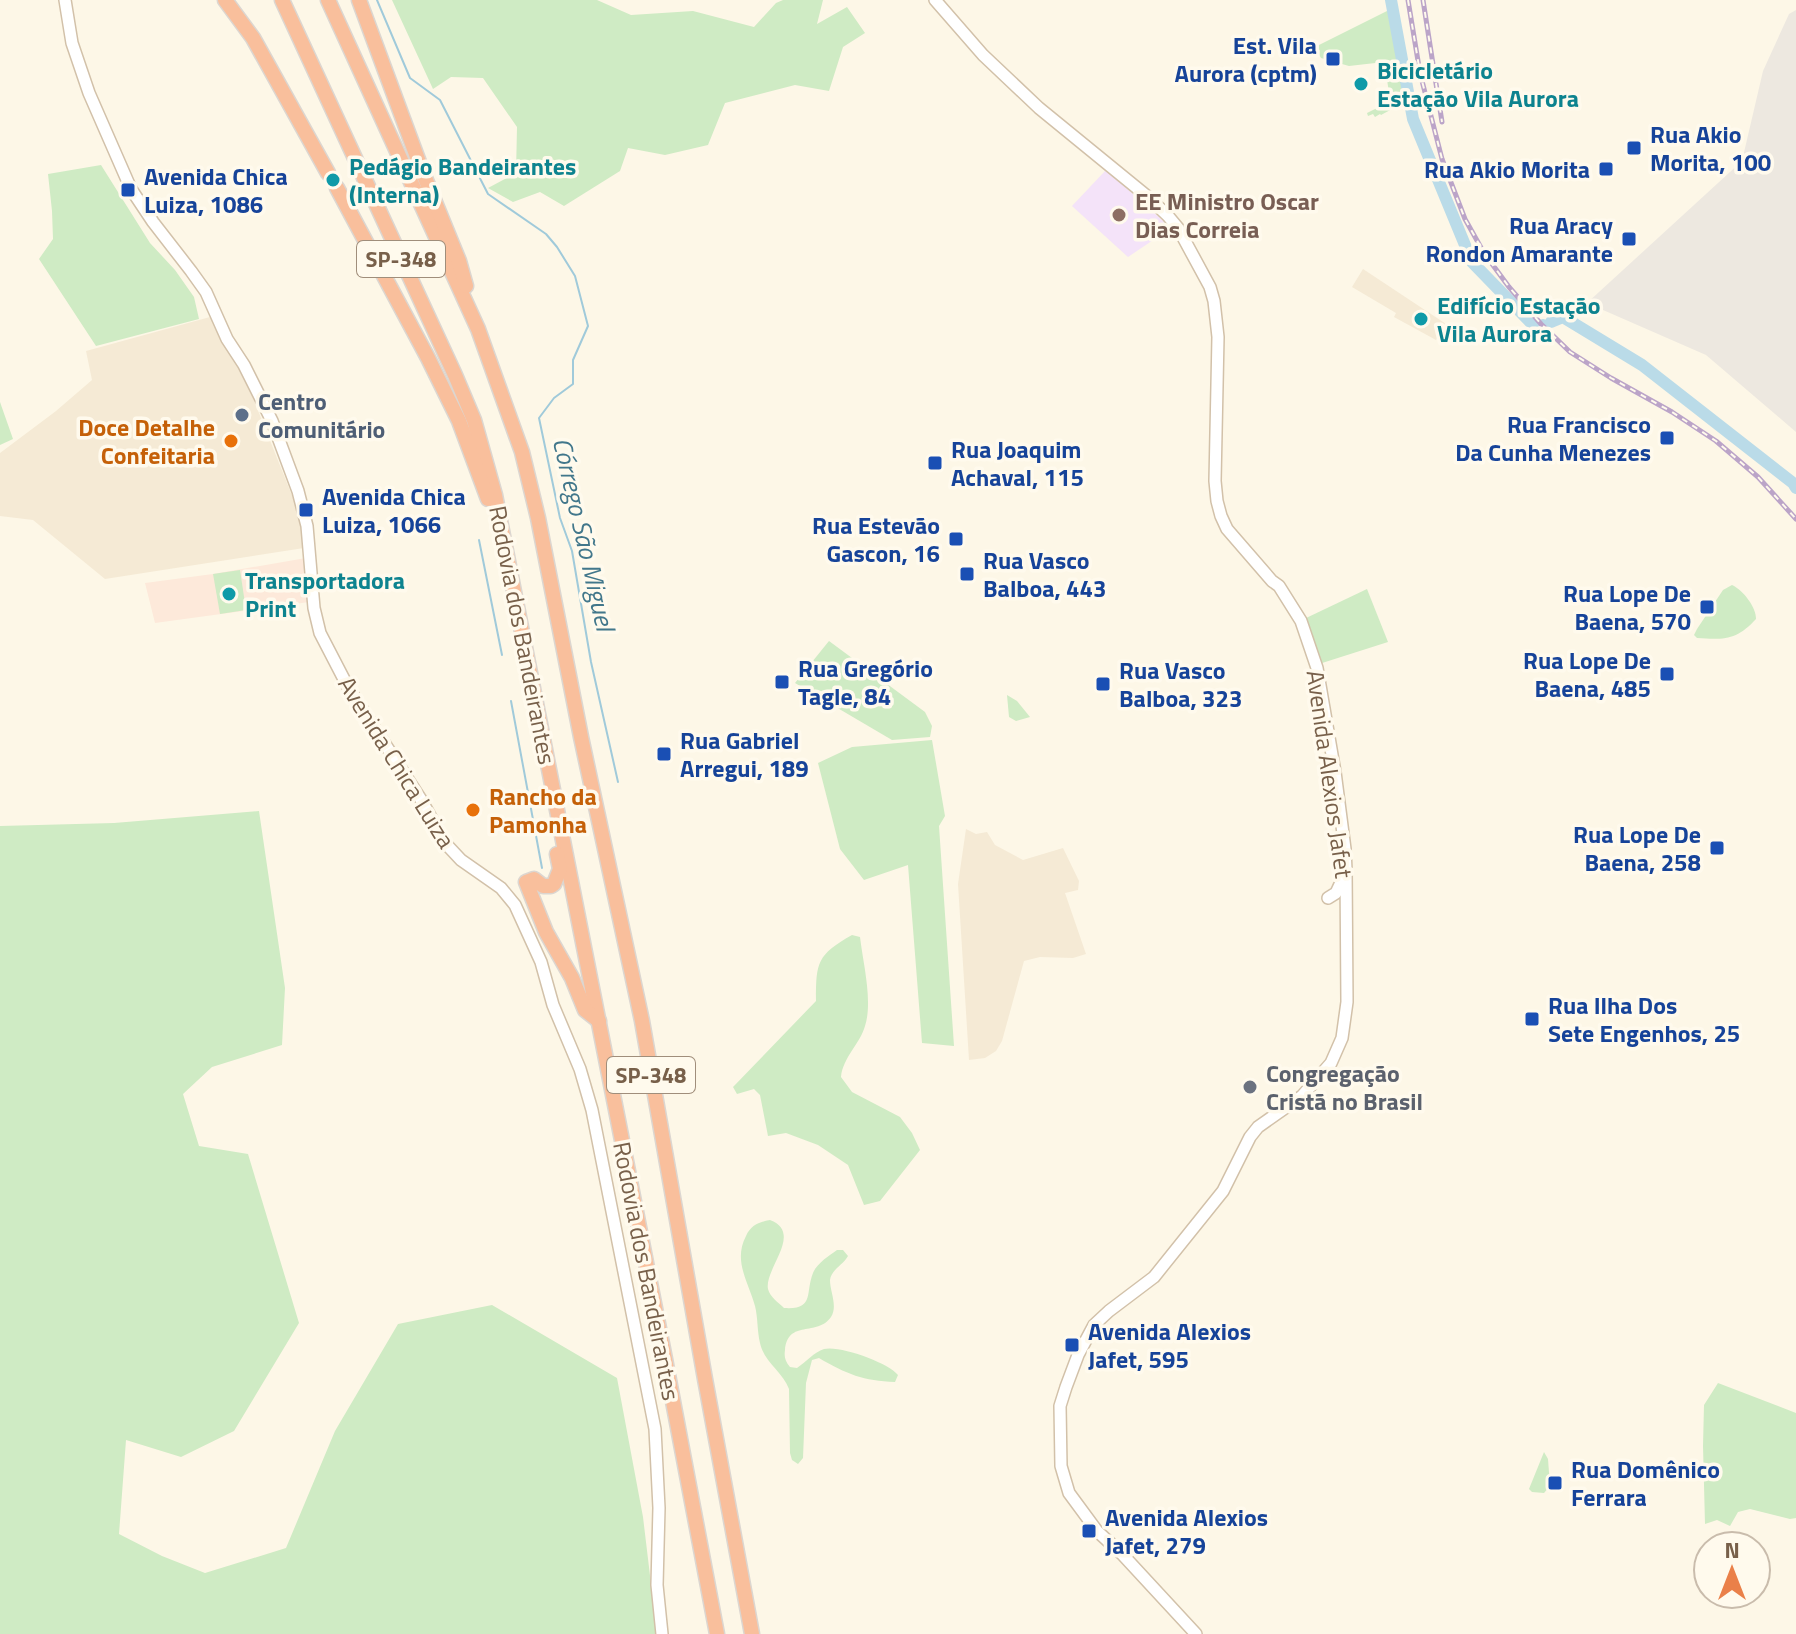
<svg xmlns="http://www.w3.org/2000/svg" width="1796" height="1634" viewBox="0 0 1796 1634" font-family="'Titillium Web',sans-serif">
  <style>
    .residential { fill: #f5ead5 }
    .commercial { fill: #fde9da }
    .industrial { fill: #ede8e0 }
    .education { fill: #f4e3f9 }
    .green { fill: #cfebc4 }
    .lines { fill: none; stroke-linecap: round; stroke-linejoin: round }
    .stream { stroke: #a0cada; stroke-width: 2 }
    .river { stroke: #badbe8; stroke-width: 12 }
    .secondary-casing { stroke: #d2c1a9; stroke-width: 14 }
    .motorway-casing { stroke: #dcd6d0; stroke-width: 17 }
    .secondary { stroke: #fff; stroke-width: 11 }
    .motorway { stroke: #f9bf9c; stroke-width: 14 }
    .rail-casing { stroke: #bba4c8; stroke-width: 5 }
    .rail { stroke: #fffaed; stroke-width: 2; stroke-dasharray: 6; stroke-linecap: butt }
    .transit-dot { fill: #1a4fb4; stroke: #fffaed; stroke-width: 3 }
    .culture-dot { fill: #0f9aa8; stroke: #fffaed; stroke-width: 3 }
    .education-dot { fill: #8d6e63; stroke: #fffaed; stroke-width: 3 }
    .service-dot { fill: #5c6f8a; stroke: #fffaed; stroke-width: 3 }
    .food-dot { fill: #e8710a; stroke: #fffaed; stroke-width: 3 }
    .worship-dot { fill: #6b7280; stroke: #fffaed; stroke-width: 3 }
    .labels { text-anchor: middle; dominant-baseline: central; stroke-width: 7; stroke-linejoin: round; paint-order: stroke }
    .shield { fill: #fffaed; stroke: #a08e7b; stroke-width: 2 }
    .shield-label { font-size: 22px; font-weight: bold; fill: #78604a }
    .transit-label { font-size: 24px; font-weight: bold; fill: #164399; stroke: #fffaed; text-anchor: start }
    .culture-label { font-size: 24px; font-weight: bold; fill: #0d838f; stroke: #fffaed; text-anchor: start }
    .education-label { font-size: 24px; font-weight: bold; fill: #785e54; stroke: #fffaed; text-anchor: start }
    .service-label { font-size: 24px; font-weight: bold; fill: #4e5e75; stroke: #fffaed; text-anchor: start }
    .food-label { font-size: 24px; font-weight: bold; fill: #c56008; stroke: #fffaed; text-anchor: end }
    .street-label { font-size: 24px; fill: #78604a; stroke: #fffaed }
    .worship-label { font-size: 24px; font-weight: bold; fill: #5b616d; stroke: #fffaed; text-anchor: start }
    .water-label { font-size: 26px; font-style: italic; fill: #42778b; stroke: #fffaed }
  </style>
  <rect width="100%" height="100%" fill="#fdf7e7"/>
  <g class="residential">
    <path d="M 1363,269 L 1446,324 L 1436,340 L 1394,317 L 1396,313 L 1352,287 Z"/>
    <path d="M 210,317 L 241,368 L 301,518 L 304,548 L 105,579 L 33,520 L 0,516 L 0,453 L 56,411 L 92,380 L 86,351 Z"/>
    <path d="M 966,829 L 976,834 L 987,832 L 995,845 L 1023,860 L 1063,848 L 1079,881 L 1078,890 L 1065,893 L 1086,954 L 1073,958 L 1040,957 L 1024,961 L 1002,1041 L 996,1051 L 985,1058 L 969,1060 L 958,884 Z"/>
  </g>
  <path class="commercial" d="M 306,558 L 309,602 L 155,623 L 145,583 L 213,574 Z"/>
  <path class="industrial" d="M 1796,10 L 1796,432 L 1706,355 L 1587,303 L 1742,161 L 1763,71 L 1789,14 Z"/>
  <path class="education" d="M 1106,170 L 1171,228 L 1128,257 L 1072,206 Z"/>
  <g class="green">
    <path d="M 392,0 L 597,0 L 631,15 L 693,11 L 754,27 L 776,3 L 783,0 L 823,0 L 817,24 L 847,7 L 865,33 L 843,47 L 829,91 L 795,85 L 725,103 L 708,145 L 665,155 L 628,148 L 620,171 L 564,206 L 540,192 L 513,202 L 488,188 L 516,173 L 517,127 L 483,78 L 451,77 L 433,89 Z"/>
    <path d="M 1391,9 L 1406,101 L 1404,106 L 1396,110 L 1394,108 L 1381,115 L 1380,114 L 1375,117 L 1373,114 L 1368,116 L 1367,113 L 1387,103 L 1390,98 L 1384,62 L 1349,66 L 1321,58 L 1315,47 Z"/>
    <path d="M 101,165 L 150,243 L 175,270 L 194,297 L 199,319 L 96,346 L 39,259 L 53,239 L 52,211 L 48,174 Z"/>
    <path d="M 0,402 L 13,439 L 0,445 Z"/>
    <path d="M 240,570 L 246,610 L 220,614 L 213,574 Z"/>
    <path d="M 1732,585 C 1743,590 1756,607 1756,619 C 1737,640 1724,640 1697,638 L 1694,635 L 1697,629 L 1723,590 Z"/>
    <path d="M 1367,589 L 1388,642 L 1319,664 L 1304,619 Z"/>
    <path d="M 829,641 L 925,712 L 932,726 L 930,737 L 892,740 L 795,683 Z"/>
    <path d="M 1007,695 L 1017,701 L 1030,717 L 1016,721 L 1009,717 Z"/>
    <path d="M 932,740 L 945,816 L 939,826 L 954,1046 L 922,1043 L 908,865 L 864,880 L 840,849 L 818,763 L 852,747 Z"/>
    <path d="M 259,811 L 285,988 L 282,1045 L 212,1067 L 183,1094 L 199,1146 L 248,1154 L 299,1323 L 234,1431 L 181,1457 L 126,1440 L 119,1534 L 162,1556 L 205,1573 L 286,1548 L 335,1431 L 398,1324 L 492,1305 L 617,1378 L 643,1517 L 657,1634 L 0,1634 L 0,826 L 114,823 Z"/>
    <path d="M 852,935 L 860,937 C 863,963 873,1001 865,1026 C 860,1044 843,1057 841,1077 L 852,1092 L 900,1117 L 912,1133 L 920,1150 L 880,1201 L 864,1205 L 848,1165 L 818,1145 L 786,1133 L 768,1136 L 760,1095 L 754,1089 L 737,1094 L 733,1087 L 816,1001 C 816,962 817,955 852,935 Z"/>
    <path d="M 770,1220 C 804,1233 764,1269 768,1289 C 770,1297 779,1303 784,1308 C 815,1310 805,1293 813,1273 C 817,1263 829,1256 837,1250 L 843,1250 L 848,1256 C 843,1265 831,1270 830,1280 C 830,1292 838,1306 831,1317 C 817,1337 788,1319 785,1350 C 784,1357 785,1361 790,1367 L 797,1368 C 806,1362 814,1352 824,1349 C 840,1345 889,1363 898,1375 L 895,1382 C 864,1381 846,1374 819,1358 L 812,1360 L 806,1383 L 803,1458 L 798,1464 L 792,1460 L 790,1453 L 789,1389 C 783,1372 764,1362 760,1343 C 757,1331 758,1318 755,1306 C 748,1281 733,1261 746,1236 C 751,1225 759,1222 770,1220 Z"/>
    <path d="M 1718,1383 L 1796,1413 L 1796,1518 L 1790,1519 L 1750,1509 L 1738,1512 L 1730,1526 L 1717,1520 L 1705,1524 L 1703,1446 L 1704,1405 Z"/>
    <path d="M 1544,1452 L 1548,1459 L 1550,1486 L 1544,1493 L 1532,1492 L 1529,1489 Z"/>
  </g>
  <g class="lines">
    <g class="stream">
      <path d="M 377,0 L 410,78 L 440,100 L 488,194 L 546,234 L 557,247 L 575,276 L 588,326 L 573,360 L 573,384 L 554,398 L 539,418 L 560,518 L 572,551 L 591,662 L 618,782"/>
      <path d="M 479,540 L 502,655"/>
      <path d="M 511,701 L 542,868"/>
    </g>
    <g class="river">
      <path d="M 1391,0 L 1413,119 L 1472,262 L 1536,328 L 1543,325"/>
      <path d="M 1551,322 L 1563,317 L 1642,365 L 1793,483 L 1796,488"/>
    </g>
    <defs>
      <g id="secondary">
        <path d="M 65,0 L 72,43 L 89,93 L 131,189 L 153,222 L 191,271 L 206,292 L 227,339 L 244,365 L 272,421 L 298,491 L 307,526 L 314,608 L 320,633 L 348,687 L 420,798 L 446,844 L 461,860 L 501,888 L 515,905 L 541,962 L 553,1005 L 580,1069 L 592,1110 L 655,1429 L 659,1508 L 657,1585 L 662,1634"/>
        <path d="M 935,0 L 983,55 L 1039,108 L 1148,197 L 1168,216 L 1178,228 L 1210,287 L 1214,301 L 1218,337 L 1215,481 L 1217,501 L 1221,516 L 1227,529 L 1272,581 L 1279,586 L 1301,621 L 1317,668 L 1335,772 L 1345,849 L 1346,870 L 1347,1002 L 1342,1038 L 1331,1063 L 1302,1096 L 1258,1127 L 1250,1137 L 1223,1191 L 1154,1277 L 1109,1311 L 1094,1325 L 1078,1355 L 1066,1387 L 1060,1406 L 1061,1466 L 1069,1493 L 1097,1531 L 1122,1554 L 1196,1634"/>
        <path d="M 1328,898 L 1336,893 L 1343,878"/>
      </g>
      <g id="motorway">
        <path d="M 225,0 L 253,38 L 328,173"/>
        <path d="M 282,0 L 455,375 L 474,420 L 495,495 L 665,1359 L 717,1634"/>
        <path d="M 328,0 L 478,329 L 522,452 L 538,518 L 581,737 L 642,1021 L 705,1379 L 752,1634"/>
        <path d="M 359,0 L 423,173 L 459,261 L 466,286"/>
        <path d="M 337,188 L 428,358 L 459,421 L 488,499"/>
        <path d="M 557,854 L 560,869 L 554,884 L 551,886 L 543,886 L 534,879 L 526,882 L 546,932 L 572,978 L 585,1010 L 599,1021"/>
      </g>
    </defs>
    <use href="#secondary" class="secondary-casing"/>
    <use href="#motorway" class="motorway-casing"/>
    <use href="#secondary" class="secondary"/>
    <use href="#motorway" class="motorway"/>
    <defs>
      <g id="rail">
        <path d="M 1408,0 L 1420,73 L 1442,159 L 1465,219 L 1484,253 L 1509,287 L 1541,324 L 1570,352 L 1611,378 L 1672,412 L 1716,441 L 1758,477 L 1796,519"/>
        <path d="M 1423,0 L 1442,122"/>
      </g>
    </defs>
    <use href="#rail" class="rail-casing"/>
    <use href="#rail" class="rail"/>
  </g>
  <g class="transit-dot">
    <rect x="1325" y="51" width="16" height="16" rx="4"/>
    <rect x="1626" y="140" width="16" height="16" rx="4"/>
    <rect x="1598" y="161" width="16" height="16" rx="4"/>
    <rect x="120" y="182" width="16" height="16" rx="4"/>
    <rect x="1621" y="231" width="16" height="16" rx="4"/>
    <rect x="1659" y="430" width="16" height="16" rx="4"/>
    <rect x="927" y="455" width="16" height="16" rx="4"/>
    <rect x="298" y="502" width="16" height="16" rx="4"/>
    <rect x="948" y="531" width="16" height="16" rx="4"/>
    <rect x="959" y="566" width="16" height="16" rx="4"/>
    <rect x="1699" y="599" width="16" height="16" rx="4"/>
    <rect x="1659" y="666" width="16" height="16" rx="4"/>
    <rect x="774" y="674" width="16" height="16" rx="4"/>
    <rect x="1095" y="676" width="16" height="16" rx="4"/>
    <rect x="656" y="746" width="16" height="16" rx="4"/>
    <rect x="1709" y="840" width="16" height="16" rx="4"/>
    <rect x="1524" y="1011" width="16" height="16" rx="4"/>
    <rect x="1064" y="1337" width="16" height="16" rx="4"/>
    <rect x="1547" y="1475" width="16" height="16" rx="4"/>
    <rect x="1081" y="1523" width="16" height="16" rx="4"/>
  </g>
  <g class="culture-dot">
    <circle cx="1361" cy="84" r="8"/>
    <circle cx="333" cy="180" r="8"/>
    <circle cx="1421" cy="319" r="8"/>
    <circle cx="229" cy="594" r="8"/>
  </g>
  <circle class="education-dot" cx="1119" cy="215" r="8"/>
  <circle class="service-dot" cx="242" cy="415" r="8"/>
  <g class="food-dot">
    <circle cx="231" cy="441" r="8"/>
    <circle cx="473" cy="810" r="8"/>
  </g>
  <circle class="worship-dot" cx="1250" cy="1087" r="8"/>
  <g class="labels">
    <g class="shield">
      <rect x="357" y="241" width="88" height="36" rx="6"/>
      <rect x="607" y="1057" width="88" height="36" rx="6"/>
    </g>
    <g class="shield-label">
      <text x="401" y="259">SP-348</text>
      <text x="651" y="1075">SP-348</text>
    </g>
    <g class="transit-label">
      <text x="1317" y="45" text-anchor="end">Est. Vila<tspan x="1317" dy="28">Aurora (cptm)</tspan></text>
      <text x="1650" y="134">Rua Akio<tspan x="1650" dy="28">Morita, 100</tspan></text>
      <text x="1590" y="169" text-anchor="end">Rua Akio Morita</text>
      <text x="144" y="176">Avenida Chica<tspan x="144" dy="28">Luiza, 1086</tspan></text>
      <text x="1613" y="225" text-anchor="end">Rua Aracy<tspan x="1613" dy="28">Rondon Amarante</tspan></text>
      <text x="1651" y="424" text-anchor="end">Rua Francisco<tspan x="1651" dy="28">Da Cunha Menezes</tspan></text>
      <text x="951" y="449">Rua Joaquim<tspan x="951" dy="28">Achaval, 115</tspan></text>
      <text x="322" y="496">Avenida Chica<tspan x="322" dy="28">Luiza, 1066</tspan></text>
      <text x="940" y="525" text-anchor="end">Rua Estevão<tspan x="940" dy="28">Gascon, 16</tspan></text>
      <text x="983" y="560">Rua Vasco<tspan x="983" dy="28">Balboa, 443</tspan></text>
      <text x="1691" y="593" text-anchor="end">Rua Lope De<tspan x="1691" dy="28">Baena, 570</tspan></text>
      <text x="1651" y="660" text-anchor="end">Rua Lope De<tspan x="1651" dy="28">Baena, 485</tspan></text>
      <text x="798" y="668">Rua Gregório<tspan x="798" dy="28">Tagle, 84</tspan></text>
      <text x="1119" y="670">Rua Vasco<tspan x="1119" dy="28">Balboa, 323</tspan></text>
      <text x="680" y="740">Rua Gabriel<tspan x="680" dy="28">Arregui, 189</tspan></text>
      <text x="1701" y="834" text-anchor="end">Rua Lope De<tspan x="1701" dy="28">Baena, 258</tspan></text>
      <text x="1548" y="1005">Rua Ilha Dos<tspan x="1548" dy="28">Sete Engenhos, 25</tspan></text>
      <text x="1088" y="1331">Avenida Alexios<tspan x="1088" dy="28">Jafet, 595</tspan></text>
      <text x="1571" y="1469">Rua Domênico<tspan x="1571" dy="28">Ferrara</tspan></text>
      <text x="1105" y="1517">Avenida Alexios<tspan x="1105" dy="28">Jafet, 279</tspan></text>
    </g>
    <g class="culture-label">
      <text x="1377" y="70">Bicicletário<tspan x="1377" dy="28">Estação Vila Aurora</tspan></text>
      <text x="349" y="166">Pedágio Bandeirantes<tspan x="349" dy="28">(Interna)</tspan></text>
      <text x="1437" y="305">Edifício Estação<tspan x="1437" dy="28">Vila Aurora</tspan></text>
      <text x="245" y="580">Transportadora<tspan x="245" dy="28">Print</tspan></text>
    </g>
    <g class="education-label">
      <text x="1135" y="201">EE Ministro Oscar<tspan x="1135" dy="28">Dias Correia</tspan></text>
    </g>
    <g class="service-label">
      <text x="258" y="401">Centro<tspan x="258" dy="28">Comunitário</tspan></text>
    </g>
    <g class="food-label">
      <text x="215" y="427">Doce Detalhe<tspan x="215" dy="28">Confeitaria</tspan></text>
      <text x="489" y="796" text-anchor="start">Rancho da<tspan x="489" dy="28">Pamonha</tspan></text>
    </g>
    <g class="street-label">
      <text transform="translate(523 635) rotate(79)">Rodovia dos Bandeirantes</text>
      <text transform="translate(397 762) rotate(58)">Avenida Chica Luiza</text>
      <text transform="translate(1330 774) rotate(82)">Avenida Alexios Jafet</text>
      <text transform="translate(647 1271) rotate(79)">Rodovia dos Bandeirantes</text>
    </g>
    <g class="worship-label">
      <text x="1266" y="1073">Congregação<tspan x="1266" dy="28">Cristã no Brasil</tspan></text>
    </g>
    <g class="water-label">
      <text transform="translate(584 534) rotate(77)">Córrego São Miguel</text>
    </g>
  </g>
  <g transform="translate(1732 1570)"><circle r="38" fill="#fffaed" stroke="#c9bcac" stroke-width="2"/>
  <path d="M0-6L14 30L0 20L-14 30Z" fill="#ea8049"/>
  <text y="-12" font-size="22" font-weight="bold" text-anchor="middle" fill="#78604a">N</text>
  </g>
</svg>
